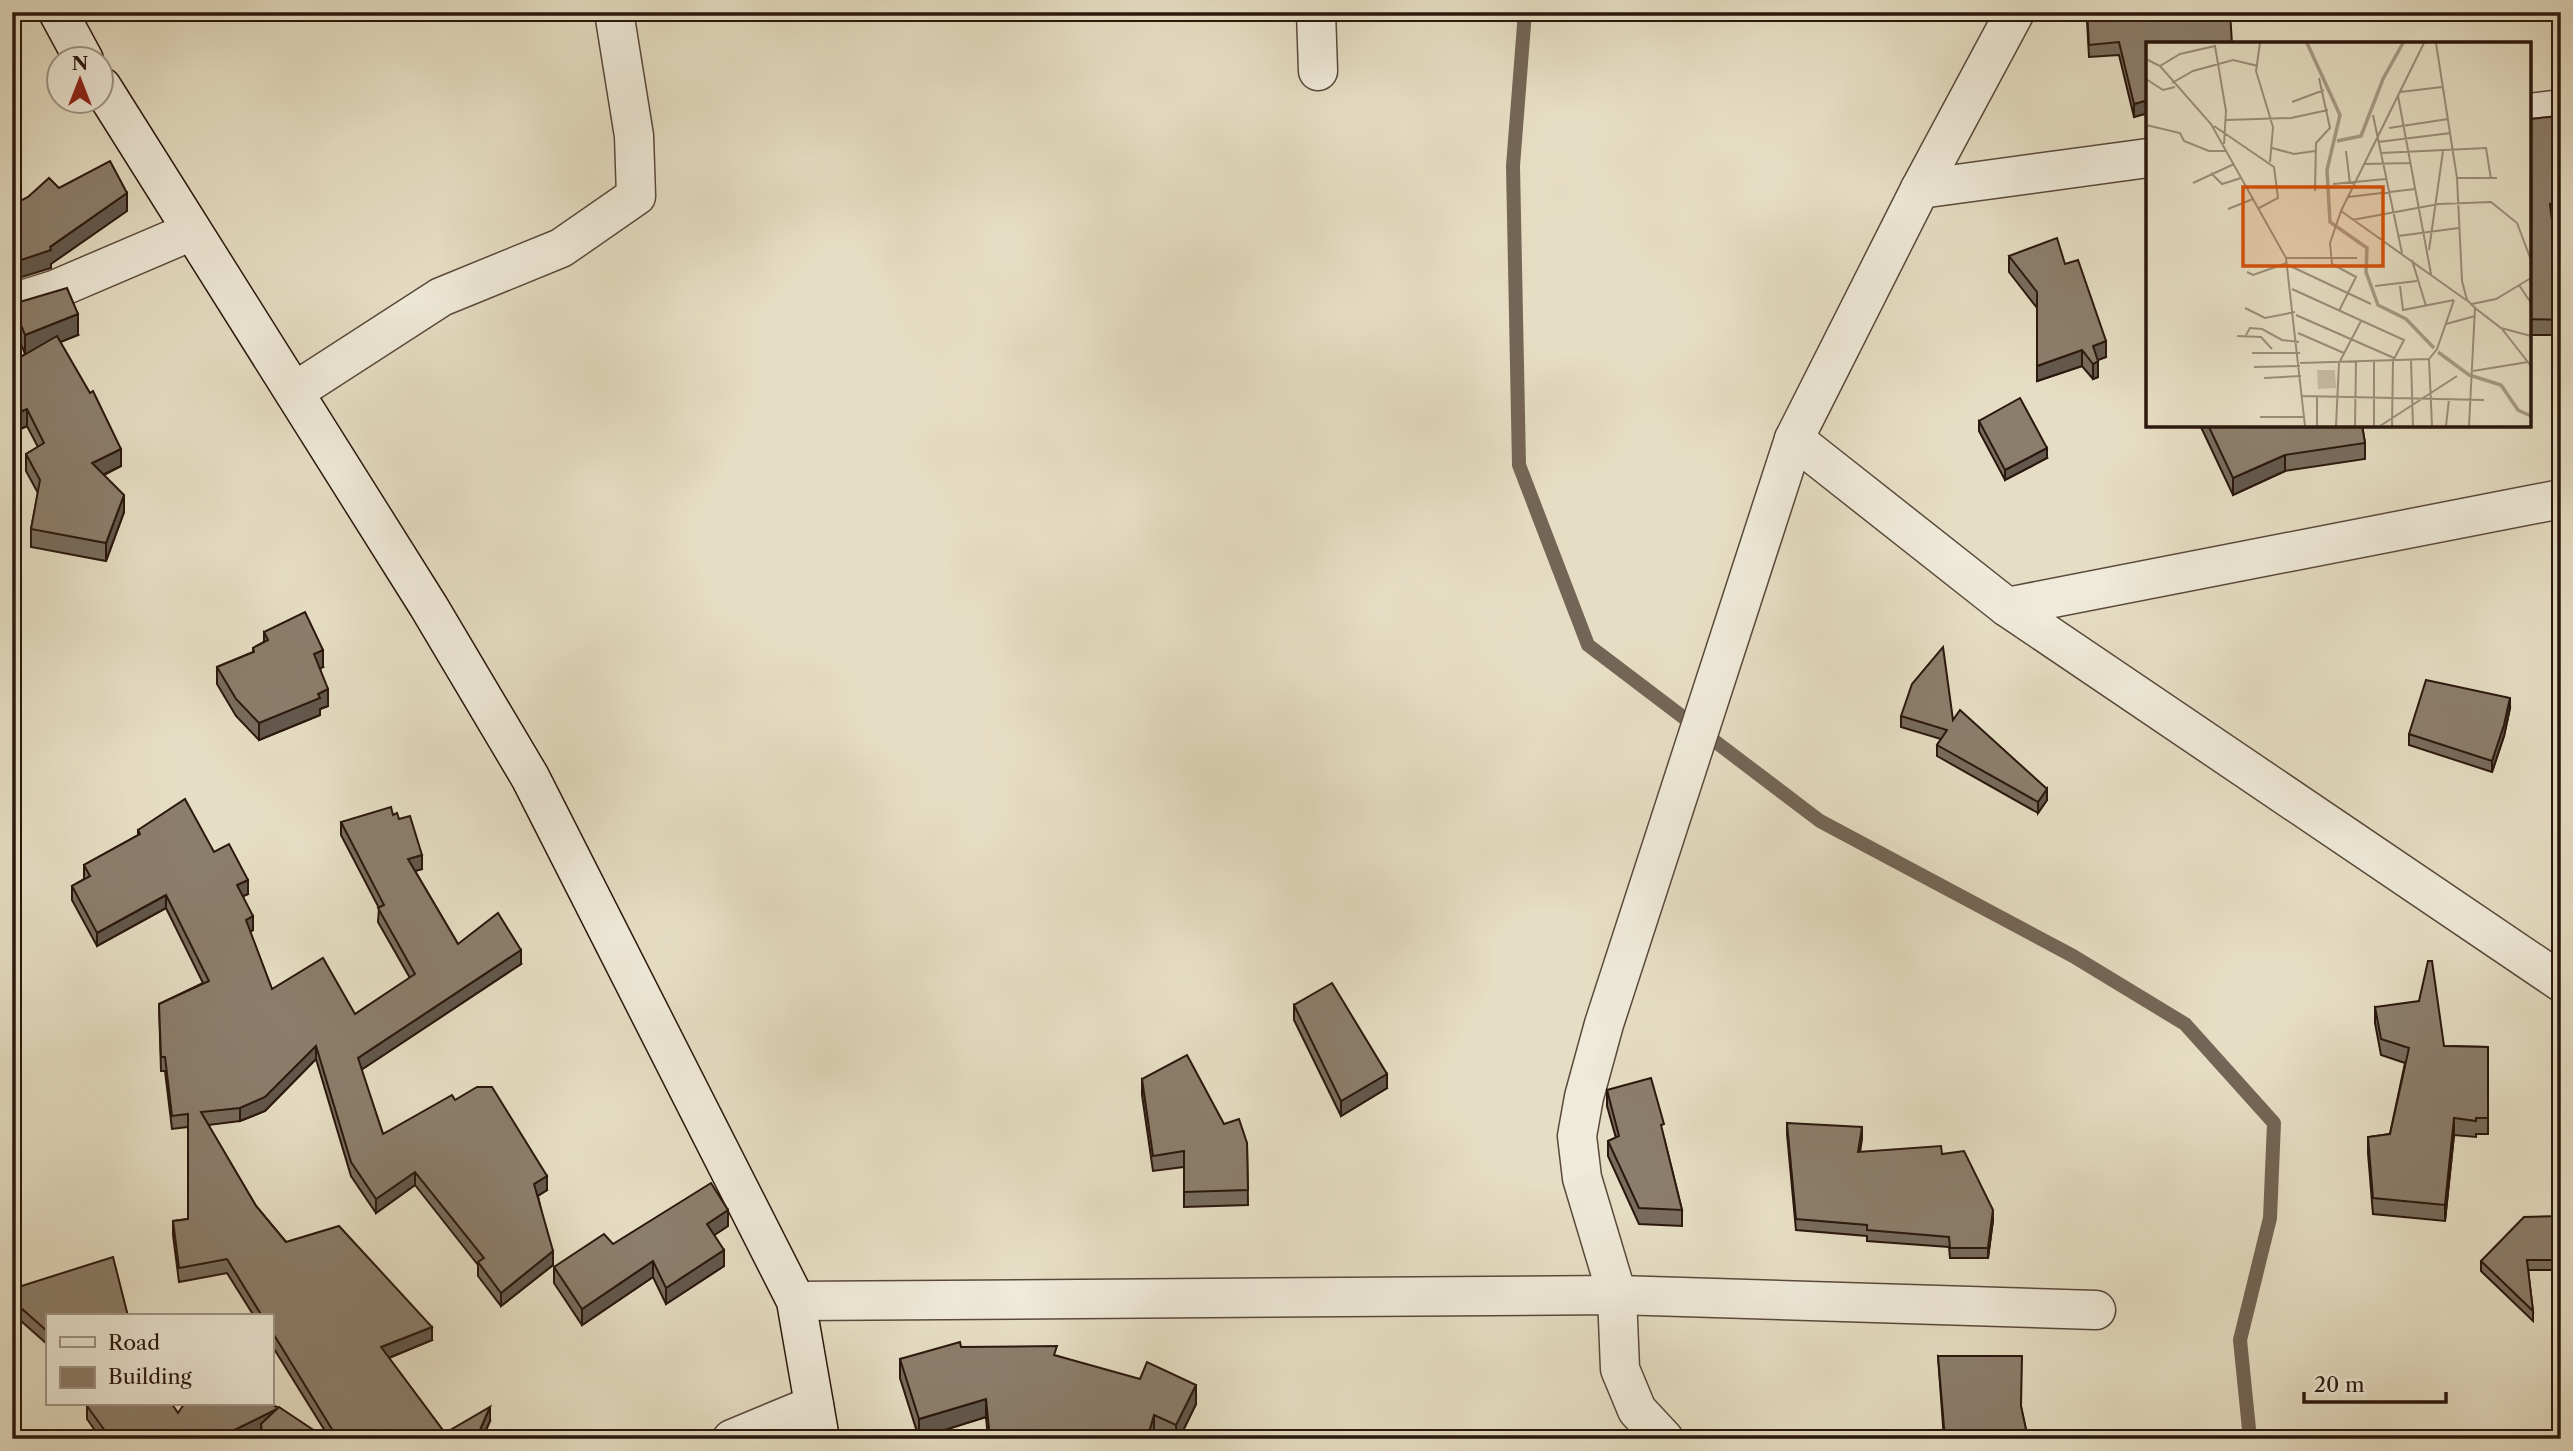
<svg xmlns="http://www.w3.org/2000/svg" width="2573" height="1451" viewBox="0 0 2573 1451" font-family="'Libre Caslon Text',serif">
  <style>
    .lines { fill: none; stroke-linecap: round; stroke-linejoin: round }
    .stream { stroke: #746656; stroke-width: 14 }
    .street-casing { stroke: #59493b; stroke-width: 41 }
    .secondary-casing { stroke: #2a170d; stroke-width: 41 }
    .street { stroke: #efead9; stroke-width: 38 }
    .secondary { stroke: #efead9; stroke-width: 38 }
    .wall { fill: #786c5d; stroke: #2a170d; stroke-width: 2 }
    .shaded-wall { fill: #62584c; stroke: #2a170d; stroke-width: 2 }
    .building { fill: #8c7e6c; stroke: #2a170d; stroke-width: 2 }
    .inset-river { fill: none; stroke: #a69a86; stroke-width: 3.5 }
    .inset-road { fill: none; stroke: #9b8e7b; stroke-width: 2 }
    .view { fill: #d5520c; fill-opacity: 0.15; stroke: #d5520c; stroke-width: 3.5 }
    .inset-edge { fill: none; stroke: #2a170d; stroke-width: 3.5 }
  </style>
  <rect width="100%" height="100%" fill="#e6dec4"/>
  <filter id="stains"><feTurbulence type="fractalNoise" baseFrequency=".00286" numOctaves="4"/><feColorMatrix values="0 0 0 0 .2 0 0 0 0 .09 0 0 0 0 .02 0 0 0 .5 -.17"/></filter>
  <radialGradient id="worn" r=".72"><stop offset=".6" stop-color="#630" stop-opacity="0"/><stop offset="1" stop-color="#630" stop-opacity=".3"/></radialGradient>
  <g class="lines">
    <path class="stream" d="M 1525,12 L 1513,166 L 1519,465 L 1588,645 L 1820,821 L 2073,956 L 2185,1024 L 2274,1123 L 2270,1218 L 2240,1340 L 2250,1439"/>
    <defs>
      <g id="street">
        <path d="M 1316,12 L 1318,71"/>
        <path d="M 2529,113 L 2561,109"/>
        <path d="M 1920,189 L 2148,158"/>
        <path d="M 12,303 L 54,290 L 192,231"/>
        <path d="M 294,392 L 441,297 L 561,248 L 636,196 L 634,136 L 614,12"/>
        <path d="M 1794,439 L 2007,607 L 2561,982"/>
        <path d="M 2007,607 L 2561,499"/>
        <path d="M 796,1301 L 1617,1295 L 2096,1310"/>
        <path d="M 732,1439 L 814,1405"/>
        <path d="M 1664,1439 L 1637,1410 L 1620,1369 L 1617,1295 L 1582,1178 L 1577,1136 L 1584,1097 L 1604,1024 L 1794,439 L 1920,189 L 2015,12"/>
      </g>
      <g id="secondary">
        <path d="M 58,12 L 84,60"/>
        <path d="M 102,87 L 429,607 L 530,777 L 796,1301 L 820,1439"/>
      </g>
    </defs>
    <use href="#street" class="street-casing"/>
    <use href="#secondary" class="secondary-casing"/>
    <use href="#street" class="street"/>
    <use href="#secondary" class="secondary"/>
  </g>
  <g class="wall">
    <path d="M 2072,12 L 2230,12 L 2148,44 L 2148,113 L 2134,117 L 2119,55 L 2089,57 L 2087,20 Z"/>
    <path d="M 2529,119 L 2561,136 L 2561,171 L 2558,171 L 2561,187 L 2561,218 L 2552,219 L 2561,295 L 2561,335 L 2529,335 Z"/>
    <path d="M 2009,256 L 2065,264 L 2106,357 L 2097,360 L 2098,377 L 2093,379 L 2082,366 L 2037,381 L 2037,308 L 2009,272 Z"/>
    <path d="M 13,304 L 78,335 L 60,342 L 121,466 L 104,475 L 124,512 L 106,561 L 31,547 L 31,529 L 38,493 L 26,471 L 26,454 L 38,447 L 27,426 L 12,433 L 12,362 L 25,354 L 13,324 Z"/>
    <path d="M 1979,421 L 2047,458 L 2005,480 L 1979,431 Z"/>
    <path d="M 2200,425 L 2362,425 L 2365,443 L 2365,459 L 2285,471 L 2233,495 Z"/>
    <path d="M 264,632 L 323,667 L 320,668 L 328,706 L 320,709 L 320,715 L 259,740 L 236,716 L 217,684 L 217,667 L 253,652 L 253,648 L 264,642 Z"/>
    <path d="M 2510,708 L 2504,736 L 2492,772 L 2409,745 L 2409,734 Z"/>
    <path d="M 1901,716 L 1953,720 L 2047,800 L 2038,813 L 1937,756 L 1937,745 L 1941,739 L 1901,727 Z"/>
    <path d="M 393,815 L 399,819 L 422,869 L 415,871 L 458,944 L 521,964 L 361,1070 L 383,1134 L 455,1100 L 547,1190 L 538,1196 L 553,1265 L 501,1306 L 478,1276 L 478,1265 L 415,1185 L 376,1213 L 351,1176 L 316,1059 L 265,1111 L 240,1121 L 208,1125 L 256,1206 L 286,1242 L 432,1340 L 389,1358 L 445,1433 L 490,1421 L 482,1439 L 330,1439 L 271,1344 L 271,1316 L 254,1316 L 227,1273 L 179,1282 L 173,1235 L 173,1221 L 188,1219 L 188,1127 L 172,1129 L 165,1071 L 161,1071 L 159,1004 L 203,983 L 166,908 L 97,946 L 72,900 L 72,886 L 84,879 L 84,865 L 138,835 L 138,830 L 214,852 L 248,894 L 243,896 L 253,930 L 250,932 L 272,989 L 355,1014 L 410,978 L 378,922 L 379,908 L 341,835 L 341,822 Z"/>
    <path d="M 1294,1005 L 1387,1088 L 1341,1116 L 1294,1020 Z"/>
    <path d="M 2375,1007 L 2444,1046 L 2488,1047 L 2488,1134 L 2476,1134 L 2476,1137 L 2454,1135 L 2445,1221 L 2373,1214 L 2368,1153 L 2368,1137 L 2390,1134 L 2405,1063 L 2381,1055 L 2375,1023 Z"/>
    <path d="M 1142,1079 L 1224,1124 L 1247,1143 L 1248,1205 L 1184,1207 L 1184,1167 L 1153,1171 L 1142,1095 Z"/>
    <path d="M 1607,1090 L 1664,1138 L 1682,1210 L 1682,1226 L 1639,1224 L 1608,1156 L 1608,1141 L 1616,1138 L 1607,1106 Z"/>
    <path d="M 1787,1123 L 1862,1138 L 1860,1152 L 1942,1154 L 1993,1220 L 1988,1258 L 1950,1258 L 1949,1247 L 1867,1241 L 1867,1236 L 1796,1230 L 1787,1134 Z"/>
    <path d="M 2561,1216 L 2561,1270 L 2528,1270 L 2533,1311 L 2533,1321 L 2481,1271 L 2481,1261 Z"/>
    <path d="M 728,1226 L 714,1235 L 724,1266 L 666,1304 L 653,1277 L 582,1325 L 554,1283 L 554,1267 L 613,1244 Z"/>
    <path d="M 12,1289 L 47,1316 L 47,1344 L 12,1313 Z"/>
    <path d="M 961,1347 L 1057,1356 L 1196,1404 L 1179,1439 L 1165,1439 L 1154,1434 L 1152,1439 L 988,1439 L 986,1417 L 919,1438 L 900,1378 L 900,1359 Z"/>
    <path d="M 1938,1356 L 2021,1407 L 2028,1439 L 1944,1439 Z"/>
    <path d="M 87,1406 L 178,1413 L 327,1439 L 261,1439 L 261,1429 L 242,1439 L 101,1439 L 87,1419 Z"/>
  </g>
  <g class="shaded-wall">
    <path d="M 2148,100 L 2148,113 L 2134,117 L 2134,104 Z"/>
    <path d="M 127,193 L 127,211 L 51,264 L 51,268 L 12,280 L 12,263 L 50,247 Z"/>
    <path d="M 78,314 L 78,335 L 25,356 L 25,335 Z"/>
    <path d="M 2106,341 L 2106,357 L 2093,362 L 2093,346 Z"/>
    <path d="M 2082,350 L 2082,366 L 2037,381 L 2037,366 Z"/>
    <path d="M 2098,361 L 2098,377 L 2093,379 L 2093,364 Z"/>
    <path d="M 27,409 L 27,426 L 12,433 L 12,415 Z"/>
    <path d="M 2047,448 L 2047,458 L 2005,480 L 2005,470 Z"/>
    <path d="M 121,449 L 121,466 L 92,480 L 92,463 Z"/>
    <path d="M 2285,455 L 2285,471 L 2233,495 L 2233,478 Z"/>
    <path d="M 124,495 L 124,512 L 106,561 L 106,543 Z"/>
    <path d="M 18,545 L 18,555 L 12,559 L 12,549 Z"/>
    <path d="M 323,650 L 323,667 L 314,671 L 314,654 Z"/>
    <path d="M 328,689 L 328,706 L 320,709 L 320,715 L 259,740 L 259,723 Z"/>
    <path d="M 2510,698 L 2510,708 L 2504,736 L 2492,772 L 2492,761 Z"/>
    <path d="M 2047,789 L 2047,800 L 2038,813 L 2038,802 Z"/>
    <path d="M 422,855 L 422,869 L 408,873 L 408,859 Z"/>
    <path d="M 248,880 L 248,894 L 237,899 L 237,885 Z"/>
    <path d="M 166,895 L 166,908 L 97,946 L 97,933 Z"/>
    <path d="M 253,916 L 253,930 L 246,934 L 246,920 Z"/>
    <path d="M 521,950 L 521,964 L 358,1072 L 358,1058 Z"/>
    <path d="M 316,1046 L 316,1059 L 265,1111 L 240,1121 L 240,1108 Z"/>
    <path d="M 1387,1074 L 1387,1088 L 1341,1116 L 1341,1101 Z"/>
    <path d="M 2454,1118 L 2454,1135 L 2445,1221 L 2445,1205 Z"/>
    <path d="M 1862,1127 L 1862,1138 L 1858,1162 L 1858,1152 Z"/>
    <path d="M 415,1172 L 415,1185 L 376,1213 L 376,1199 Z"/>
    <path d="M 547,1176 L 547,1190 L 534,1198 L 534,1184 Z"/>
    <path d="M 728,1210 L 728,1226 L 707,1240 L 707,1224 Z"/>
    <path d="M 1993,1210 L 1993,1220 L 1988,1258 L 1988,1248 Z"/>
    <path d="M 724,1250 L 724,1266 L 666,1304 L 666,1288 Z"/>
    <path d="M 553,1251 L 553,1265 L 501,1306 L 501,1293 Z"/>
    <path d="M 653,1261 L 653,1277 L 582,1325 L 582,1309 Z"/>
    <path d="M 432,1327 L 432,1340 L 381,1361 L 381,1347 Z"/>
    <path d="M 1196,1385 L 1196,1404 L 1179,1439 L 1176,1439 L 1176,1425 Z"/>
    <path d="M 986,1399 L 986,1417 L 919,1438 L 919,1419 Z"/>
    <path d="M 490,1407 L 490,1421 L 482,1439 L 476,1439 Z"/>
    <path d="M 279,1408 L 261,1424 L 261,1429 L 242,1439 L 216,1439 Z"/>
    <path d="M 1154,1415 L 1154,1434 L 1152,1439 L 1147,1439 Z"/>
  </g>
  <g class="building">
    <path d="M 2087,12 L 2230,12 L 2232,44 L 2148,44 L 2148,100 L 2134,104 L 2119,42 L 2089,45 Z"/>
    <path d="M 2558,116 L 2561,136 L 2561,155 L 2556,155 L 2561,187 L 2561,203 L 2550,204 L 2561,295 L 2561,320 L 2529,319 L 2529,119 Z"/>
    <path d="M 110,161 L 127,193 L 50,247 L 51,250 L 12,263 L 12,205 L 28,197 L 49,178 L 59,188 Z"/>
    <path d="M 2057,238 L 2065,264 L 2078,260 L 2106,341 L 2093,346 L 2098,361 L 2093,364 L 2082,350 L 2037,366 L 2037,292 L 2009,256 Z"/>
    <path d="M 67,288 L 78,314 L 25,335 L 13,304 Z"/>
    <path d="M 57,336 L 90,393 L 93,391 L 121,449 L 92,463 L 124,495 L 106,543 L 31,529 L 40,480 L 26,454 L 44,443 L 27,409 L 12,415 L 12,362 Z"/>
    <path d="M 2020,398 L 2047,448 L 2005,470 L 1979,421 Z"/>
    <path d="M 2208,425 L 2362,425 L 2365,443 L 2285,455 L 2233,478 Z"/>
    <path d="M 305,612 L 323,650 L 314,654 L 328,689 L 318,694 L 320,698 L 259,723 L 236,699 L 217,667 L 254,652 L 253,648 L 268,640 L 264,632 Z"/>
    <path d="M 1943,647 L 1953,720 L 1960,710 L 2047,789 L 2038,802 L 1937,745 L 1947,730 L 1901,716 L 1912,684 Z"/>
    <path d="M 2426,680 L 2510,698 L 2504,725 L 2492,761 L 2409,734 Z"/>
    <path d="M 185,799 L 214,852 L 229,844 L 248,880 L 237,885 L 253,916 L 246,920 L 272,989 L 323,958 L 355,1014 L 415,974 L 378,908 L 384,905 L 341,822 L 391,807 L 393,815 L 397,813 L 399,819 L 410,816 L 422,855 L 408,859 L 458,944 L 498,913 L 521,950 L 358,1058 L 383,1134 L 452,1095 L 455,1100 L 477,1087 L 492,1087 L 547,1176 L 534,1184 L 553,1251 L 501,1293 L 478,1262 L 484,1258 L 415,1172 L 376,1199 L 351,1162 L 316,1046 L 265,1097 L 240,1108 L 201,1112 L 256,1206 L 286,1242 L 339,1226 L 432,1327 L 381,1347 L 445,1433 L 490,1407 L 476,1439 L 338,1439 L 271,1330 L 271,1316 L 262,1316 L 227,1259 L 179,1268 L 173,1221 L 188,1219 L 188,1114 L 172,1116 L 165,1057 L 161,1057 L 159,1004 L 209,981 L 166,895 L 97,933 L 72,886 L 90,876 L 84,865 L 140,834 L 138,830 Z"/>
    <path d="M 2428,961 L 2432,961 L 2444,1046 L 2488,1047 L 2488,1118 L 2476,1118 L 2476,1121 L 2454,1118 L 2445,1205 L 2373,1198 L 2368,1137 L 2390,1134 L 2409,1048 L 2381,1039 L 2375,1007 L 2419,1001 Z"/>
    <path d="M 1332,983 L 1387,1074 L 1341,1101 L 1294,1005 Z"/>
    <path d="M 1187,1055 L 1224,1124 L 1239,1119 L 1247,1143 L 1248,1190 L 1184,1192 L 1184,1151 L 1153,1156 L 1142,1079 Z"/>
    <path d="M 1651,1078 L 1664,1124 L 1661,1125 L 1682,1210 L 1639,1208 L 1608,1141 L 1619,1136 L 1607,1090 Z"/>
    <path d="M 1787,1123 L 1862,1127 L 1858,1152 L 1941,1146 L 1942,1154 L 1964,1151 L 1993,1210 L 1988,1248 L 1950,1248 L 1949,1237 L 1867,1230 L 1867,1225 L 1796,1219 Z"/>
    <path d="M 711,1183 L 728,1210 L 707,1224 L 724,1250 L 666,1288 L 653,1261 L 582,1309 L 554,1267 L 604,1234 L 613,1244 Z"/>
    <path d="M 2561,1216 L 2561,1260 L 2527,1260 L 2533,1311 L 2481,1261 L 2524,1217 Z"/>
    <path d="M 113,1257 L 128,1316 L 47,1316 L 47,1331 L 12,1300 L 12,1289 Z"/>
    <path d="M 960,1342 L 961,1347 L 1057,1346 L 1054,1355 L 1140,1379 L 1147,1362 L 1196,1385 L 1176,1425 L 1154,1415 L 1147,1439 L 990,1439 L 986,1399 L 919,1419 L 900,1359 Z"/>
    <path d="M 1938,1356 L 2022,1356 L 2021,1406 L 2028,1439 L 1945,1439 Z"/>
    <path d="M 88,1404 L 172,1404 L 178,1413 L 184,1404 L 271,1404 L 279,1408 L 216,1439 L 111,1439 L 87,1406 Z"/>
    <path d="M 279,1407 L 327,1439 L 263,1439 L 261,1424 Z"/>
  </g>
  <g transform="translate(2146 42)">
    <rect width="385" height="385" fill="#e6dec4"/>
    <path d="M 171,328 L 189,328 L 190,346 L 172,347 Z" fill="#c6bca5"/>
    <path class="inset-river" d="M 161,1 L 194,73 L 181,128 L 184,180 L 221,206 L 220,230 L 232,263 L 260,277 L 288,306M 191,99 L 215,94 L 237,37 L 257,1M 292,310 L 323,333 L 355,343 L 372,368 L 385,374"/>
    <path class="inset-road" d="M 114,1 L 110,29 L 127,85 L 124,120M 290,1 L 311,136 L 316,239 L 321,258 L 329,266 L 323,384M 0,17 L 14,24 L 65,82 L 140,216 L 159,384M 14,24 L 34,12 L 69,4 L 80,69 L 78,102M 0,37 L 17,48 L 29,45M 26,41 L 47,29 L 87,18 L 112,24M 254,50 L 296,45M 252,54 L 285,232M 146,60 L 178,48M 227,73 L 256,211M 80,78 L 145,76 L 182,68M 0,83 L 34,91 L 38,99 L 63,109 L 80,109M 68,84 L 128,125 L 132,156 L 113,166M 243,86 L 302,77M 232,100 L 305,91M 126,106 L 148,112 L 169,109M 200,109 L 204,142M 235,111 L 340,106 L 345,137M 218,122 L 264,121M 65,131 L 76,142 L 95,136M 311,136 L 351,136M 47,141 L 88,122M 187,142 L 240,137M 169,149 L 170,101 L 184,86 L 173,36M 202,155 L 269,147M 82,167 L 107,157M 195,169 L 320,258M 206,178 L 293,162 L 345,160 L 371,181 L 385,218M 252,194 L 313,186M 283,208 L 297,109M 140,216 L 211,216M 266,218 L 280,264M 142,223 L 225,262M 101,230 L 107,233 L 141,221M 373,243 L 385,261M 229,244 L 271,239M 254,244 L 257,268 L 308,258M 146,247 L 258,298 L 247,319 L 246,384M 326,262 L 350,257 L 385,236M 99,266 L 119,276 L 149,270M 329,266 L 355,286 L 385,294M 193,269 L 210,235 L 186,222 L 184,201 L 195,169 L 278,1M 150,273 L 248,316M 300,282 L 329,274M 356,287 L 385,324M 152,291 L 198,311M 100,293 L 104,286 L 116,287 L 136,298 L 153,300M 91,294 L 115,295 L 126,307M 106,311 L 154,311M 283,317 L 286,384M 265,318 L 267,384M 154,321 L 283,317 L 291,307 L 308,258M 108,325 L 154,324M 327,329 L 382,320M 118,336 L 155,334M 156,354 L 338,358M 114,375 L 158,375M 171,384 L 171,354M 190,384 L 193,321 L 215,279M 209,384 L 210,320M 228,384 L 228,320M 234,384 L 311,334M 300,384 L 303,357"/>
    <path class="view" d="M 97,145 L 237,145 L 237,224 L 97,224 Z"/>
    <rect width="385" height="385" class="inset-edge"/>
  </g>
  <rect width="2573" height="1451" fill="none" stroke="#e6dec4" stroke-width="42"/>
  <rect x="14" y="14" width="2545" height="1423" fill="none" stroke="#2a170d" stroke-width="3.5"/>
  <rect x="21" y="21" width="2531" height="1409" fill="none" stroke="#2a170d" stroke-width="2"/>
  <rect x="46" y="1314" width="228" height="91" fill="#efead9" stroke="#a09687" stroke-width="2"/>
  <rect x="60" y="1337" width="35" height="10" fill="#efead9" stroke="#a09687" stroke-width="2"/>
  <text x="108" y="1350" font-size="21" fill="#2a170d">Road</text>
  <rect x="60" y="1367" width="35" height="21" fill="#8c7e6c" stroke="#a09687" stroke-width="2"/>
  <text x="108" y="1384" font-size="21" fill="#2a170d">Building</text>
  <g transform="translate(80 80)"><circle r="33" fill="#efead9" stroke="#a09687" stroke-width="2"/>
  <path d="M0-5L12 26L0 18L-12 26Z" fill="#8f2418"/>
  <text y="-10" font-size="19" font-weight="bold" text-anchor="middle" fill="#2a170d">N</text>
  </g>
  <path d="M2304 1392v10h142v-10" fill="none" stroke="#2a170d" stroke-width="3.5"/>
  <text x="2314" y="1392" font-size="21" fill="#2a170d" stroke="#efead9" stroke-width="5" paint-order="stroke">20 m</text>
  <rect width="100%" height="100%" filter="url(#stains)"/>
  <rect width="100%" height="100%" fill="url(#worn)"/>
</svg>
